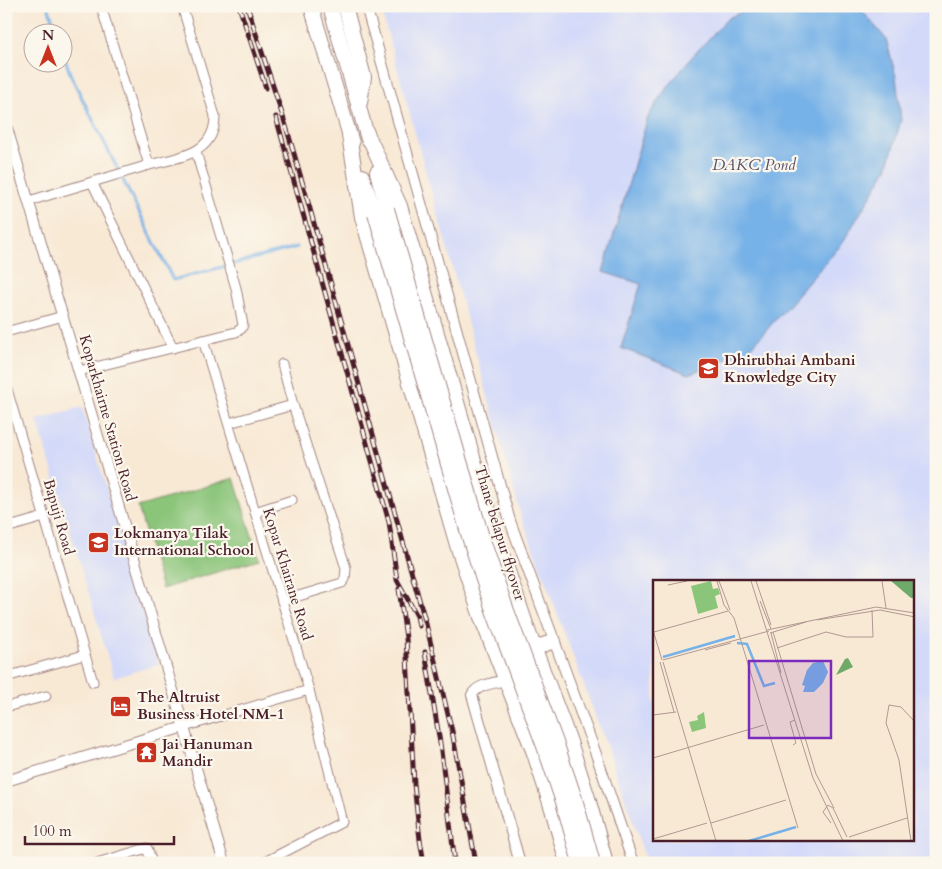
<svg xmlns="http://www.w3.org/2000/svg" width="942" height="869" viewBox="0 0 942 869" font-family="Cardo,serif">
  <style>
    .built { fill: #d3d9f9; fill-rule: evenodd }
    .green { fill: #8bc57a; stroke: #6a7252 }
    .water { fill: #76b1e7; stroke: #606889 }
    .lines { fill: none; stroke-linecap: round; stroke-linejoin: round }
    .stream { stroke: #76b1e7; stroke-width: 3 }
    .minor-casing { stroke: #a18480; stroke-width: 11 }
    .tertiary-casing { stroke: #a18480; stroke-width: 12 }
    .primary-casing { stroke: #a18480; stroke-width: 16 }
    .minor { stroke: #fff; stroke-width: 9 }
    .tertiary { stroke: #fff; stroke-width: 10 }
    .primary { stroke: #fff; stroke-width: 14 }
    .rail-casing { stroke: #4a1f2b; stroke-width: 5 }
    .rail { stroke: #fbf7ec; stroke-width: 3; stroke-dasharray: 9; stroke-linecap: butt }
    .primary-bridge-casing { stroke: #a18480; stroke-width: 16; stroke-linecap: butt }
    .primary-bridge { stroke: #fff; stroke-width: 14 }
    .labels { text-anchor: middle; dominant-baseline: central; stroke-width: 4.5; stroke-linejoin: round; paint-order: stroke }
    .poi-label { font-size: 15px; font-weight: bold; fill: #4a1f2b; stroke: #fbf7ec; text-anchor: start }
    .street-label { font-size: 15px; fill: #4a1f2b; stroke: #fbf7ec }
    .water-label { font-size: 16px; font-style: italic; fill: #59526d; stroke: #fbf7ec }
    .inset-river { fill: none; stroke: #76b1e7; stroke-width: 2.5 }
    .inset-road { fill: none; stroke: #b29891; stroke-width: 1 }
    .view { fill: #7b2cbf; fill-opacity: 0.15; stroke: #7b2cbf; stroke-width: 2.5 }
    .inset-edge { fill: none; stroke: #4a1f2b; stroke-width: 2.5 }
  </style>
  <rect width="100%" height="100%" fill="#fbf7ec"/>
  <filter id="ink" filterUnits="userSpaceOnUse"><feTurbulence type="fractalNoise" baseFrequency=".02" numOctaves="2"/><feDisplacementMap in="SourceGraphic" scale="10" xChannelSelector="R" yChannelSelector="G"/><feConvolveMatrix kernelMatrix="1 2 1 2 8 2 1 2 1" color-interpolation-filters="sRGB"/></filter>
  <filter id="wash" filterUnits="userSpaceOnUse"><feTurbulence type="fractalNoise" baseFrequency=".0096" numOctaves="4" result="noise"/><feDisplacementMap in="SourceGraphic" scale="20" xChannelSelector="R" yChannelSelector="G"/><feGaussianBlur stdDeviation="1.12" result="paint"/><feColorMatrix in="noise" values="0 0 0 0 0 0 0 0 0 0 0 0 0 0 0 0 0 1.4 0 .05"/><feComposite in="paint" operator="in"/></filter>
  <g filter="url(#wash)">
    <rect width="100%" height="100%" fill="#f8e9d5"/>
    <g class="built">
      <path d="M 380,6 L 936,6 L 936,863 L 647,863 L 608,750 L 521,516 ZM 654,582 L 913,582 L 913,840 L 654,840 Z"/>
      <path d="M 82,407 L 159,664 L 114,678 L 37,420 Z"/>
    </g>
    <path class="green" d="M 234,478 L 259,559 L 162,589 L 138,507 Z"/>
    <path class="water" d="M 755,6 L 858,6 L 886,39 L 896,77 L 901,120 L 887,169 L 841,245 L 748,351 L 689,374 L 621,348 L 641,284 L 603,272 L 648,117 L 660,97 L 690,59 L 728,18 Z"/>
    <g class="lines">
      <g class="stream">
        <path d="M 48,6 L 57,32"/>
        <path d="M 62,50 L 71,76 L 173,280 L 297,247"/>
      </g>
    </g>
  </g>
  <g filter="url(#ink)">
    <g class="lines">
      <defs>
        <g id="minor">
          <path d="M 101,6 L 149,165 C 179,157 215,155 215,116 L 182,6"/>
          <path d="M 92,182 L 173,348"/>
          <path d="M 29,201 L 149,165"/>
          <path d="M 6,332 L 63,316"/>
          <path d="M 282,364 L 293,405"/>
          <path d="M 79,371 L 236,332 L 241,329 L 243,325 L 236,288 L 196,152"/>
          <path d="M 6,386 L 93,682"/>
          <path d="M 229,423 L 293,405 L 346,568 L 345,579 L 342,583 L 282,601"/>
          <path d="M 255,512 L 292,500"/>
          <path d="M 6,528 L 44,517"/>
          <path d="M 6,677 L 84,655"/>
          <path d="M 6,707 L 46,696"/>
          <path d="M 184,727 L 309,690 L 203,340"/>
          <path d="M 97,863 L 147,848 L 152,863"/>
          <path d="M 263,863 L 342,822 L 309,690"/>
        </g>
        <g id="tertiary">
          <path d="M 366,6 L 510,521 L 597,757 L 633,863"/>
          <path d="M 6,125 L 224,863"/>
          <path d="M 511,678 C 499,683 478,683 472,695 L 520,863"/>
          <path d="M 6,781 L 184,727"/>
        </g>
        <g id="primary">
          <path d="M 311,6 L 352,143"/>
          <path d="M 330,6 L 368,139"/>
          <path d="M 345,6 L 364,77 L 360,103"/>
          <path d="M 366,131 L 400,206 L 495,533 L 530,636 L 569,739 L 588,798 L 606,863"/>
          <path d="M 349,135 L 362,217 L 457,545 L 481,617 L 534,753 L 552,809 L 567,863"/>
          <path d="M 377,172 L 387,209"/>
          <path d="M 362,176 L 375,213"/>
          <path d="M 527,651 L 554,641"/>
        </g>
      </defs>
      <use href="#minor" class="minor-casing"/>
      <use href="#tertiary" class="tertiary-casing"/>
      <use href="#primary" class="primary-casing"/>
      <use href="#minor" class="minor"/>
      <use href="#tertiary" class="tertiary"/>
      <use href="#primary" class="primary"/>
      <defs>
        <g id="rail">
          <path d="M 239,6 L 266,88"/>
          <path d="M 247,6 L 286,126 L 308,202 L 426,624 L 452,731 L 476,863"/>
          <path d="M 276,117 L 389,522 L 397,580 L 417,616 L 419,626"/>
          <path d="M 399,589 L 406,638 L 414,784 L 420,840 L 424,863"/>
          <path d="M 425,652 L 440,743 L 455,863"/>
        </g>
      </defs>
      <use href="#rail" class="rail-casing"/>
      <use href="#rail" class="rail"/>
      <defs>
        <g id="primary-bridge">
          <path d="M 387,209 L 482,537 L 506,608 L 557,745 L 575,799 L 593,863"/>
          <path d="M 375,213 L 470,540 L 494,613 L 545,749 L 563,802 L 580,863"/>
        </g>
      </defs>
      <use href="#primary-bridge" class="primary-bridge-casing"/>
      <use href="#primary-bridge" class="primary-bridge"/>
    </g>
  </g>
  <defs>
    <symbol id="university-square" viewBox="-11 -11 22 22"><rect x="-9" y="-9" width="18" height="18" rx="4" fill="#c8321e" stroke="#fbf7ec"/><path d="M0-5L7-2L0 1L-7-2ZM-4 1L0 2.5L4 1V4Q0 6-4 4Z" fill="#fff"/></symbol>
    <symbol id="school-square" viewBox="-11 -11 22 22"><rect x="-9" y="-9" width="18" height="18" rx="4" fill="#c8321e" stroke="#fbf7ec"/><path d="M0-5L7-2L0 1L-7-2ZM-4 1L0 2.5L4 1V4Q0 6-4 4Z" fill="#fff"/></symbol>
    <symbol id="hotel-square" viewBox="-11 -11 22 22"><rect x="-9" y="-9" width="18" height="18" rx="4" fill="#c8321e" stroke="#fbf7ec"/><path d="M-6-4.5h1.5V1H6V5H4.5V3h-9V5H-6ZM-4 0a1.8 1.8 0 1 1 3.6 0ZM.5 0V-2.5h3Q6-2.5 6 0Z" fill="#fff"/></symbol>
    <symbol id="temple-square" viewBox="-11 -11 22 22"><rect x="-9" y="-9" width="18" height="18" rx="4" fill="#c8321e" stroke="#fbf7ec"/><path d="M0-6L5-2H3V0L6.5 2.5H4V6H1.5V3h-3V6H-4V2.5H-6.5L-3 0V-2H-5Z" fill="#fff"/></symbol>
  </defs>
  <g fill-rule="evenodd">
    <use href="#university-square" x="696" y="356" width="25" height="25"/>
    <use href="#school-square" x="86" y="530" width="25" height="25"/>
    <use href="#hotel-square" x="108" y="694" width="25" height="25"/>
    <use href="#temple-square" x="134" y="740" width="25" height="25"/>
  </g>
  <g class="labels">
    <g class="poi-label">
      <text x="724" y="360">Dhirubhai Ambani<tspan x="724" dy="17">Knowledge City</tspan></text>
      <text x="114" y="533">Lokmanya Tilak<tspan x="114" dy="17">International School</tspan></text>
      <text x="137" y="697">The Altruist<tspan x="137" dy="17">Business Hotel NM-1</tspan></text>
      <text x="162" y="744">Jai Hanuman<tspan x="162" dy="17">Mandir</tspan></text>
    </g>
    <g class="street-label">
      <text transform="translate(108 418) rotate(74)">Koparkhairne Station Road</text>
      <text transform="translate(59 517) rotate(74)">Bapuji Road</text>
      <text transform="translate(500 533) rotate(73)">Thane belapur flyover</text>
      <text transform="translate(288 574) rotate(73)">Kopar Khairane Road</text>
    </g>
    <g class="water-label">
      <text x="754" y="165">DAKC Pond</text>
    </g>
  </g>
  <g transform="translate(653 580)">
    <rect width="261" height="261" fill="#f8e9d5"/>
    <path d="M 58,1 L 60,9 L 65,8 L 67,14 L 62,16 L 65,28 L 45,34 L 38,6 ZM 51,132 L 53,148 L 39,152 L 36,142 L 45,140 L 44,136 Z" fill="#8bc57a"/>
    <path d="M 238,1 L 261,1 L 261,18 L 258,18 ZM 195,78 L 200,87 L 183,95 L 192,79 Z" fill="#70aa6a"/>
    <path d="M 170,81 L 175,92 L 170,103 L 161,112 L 150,112 L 152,106 L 149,105 L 154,90 L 160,83 Z" fill="#76b1e7"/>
    <path class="inset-river" d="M 84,63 L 94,64 L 111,106 L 122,103M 10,77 L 82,56M 96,261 L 143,247"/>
    <path class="inset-road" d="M 64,1 L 71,25 L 81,38 L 145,248M 66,1 L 77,30M 98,1 L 160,198 L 190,261M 103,1 L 118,45M 229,1 L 233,28M 15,5 L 34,1M 107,21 L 118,49M 164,40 L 227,30 L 262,37M 0,50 L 9,80M 114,50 L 223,27 L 262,33M 1,52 L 75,31M 120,52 L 163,194 L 181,228M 117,53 L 153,42M 118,53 L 128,93M 124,68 L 173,52 L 193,57 L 220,57 L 219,30M 52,70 L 78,63M 10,80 L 116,51M 7,82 L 21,132M 10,82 L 63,261M 0,135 L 23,132M 140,165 L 143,163 L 137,142 L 142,140M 0,178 L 111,145M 58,243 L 133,220M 178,243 L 170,232 L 175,225 L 180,228 L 194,257M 196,257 L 254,238M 0,259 L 54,243M 258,261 L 246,180 L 233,143 L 236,125 L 248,127 L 262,142"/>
    <path class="view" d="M 96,81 L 178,81 L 178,158 L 96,158 Z"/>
    <rect width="261" height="261" class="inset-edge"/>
  </g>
  <rect width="942" height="869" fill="none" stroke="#fbf7ec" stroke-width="25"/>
  <g transform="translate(48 48)"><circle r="24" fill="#fbf7ec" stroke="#b4a19f"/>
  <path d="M0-4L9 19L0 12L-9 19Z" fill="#c8321e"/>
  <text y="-8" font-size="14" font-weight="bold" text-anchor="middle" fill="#4a1f2b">N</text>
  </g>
  <path d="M25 836v8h149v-8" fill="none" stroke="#4a1f2b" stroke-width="2.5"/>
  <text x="32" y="836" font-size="15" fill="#4a1f2b" stroke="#fbf7ec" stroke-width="4" paint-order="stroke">100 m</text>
</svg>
